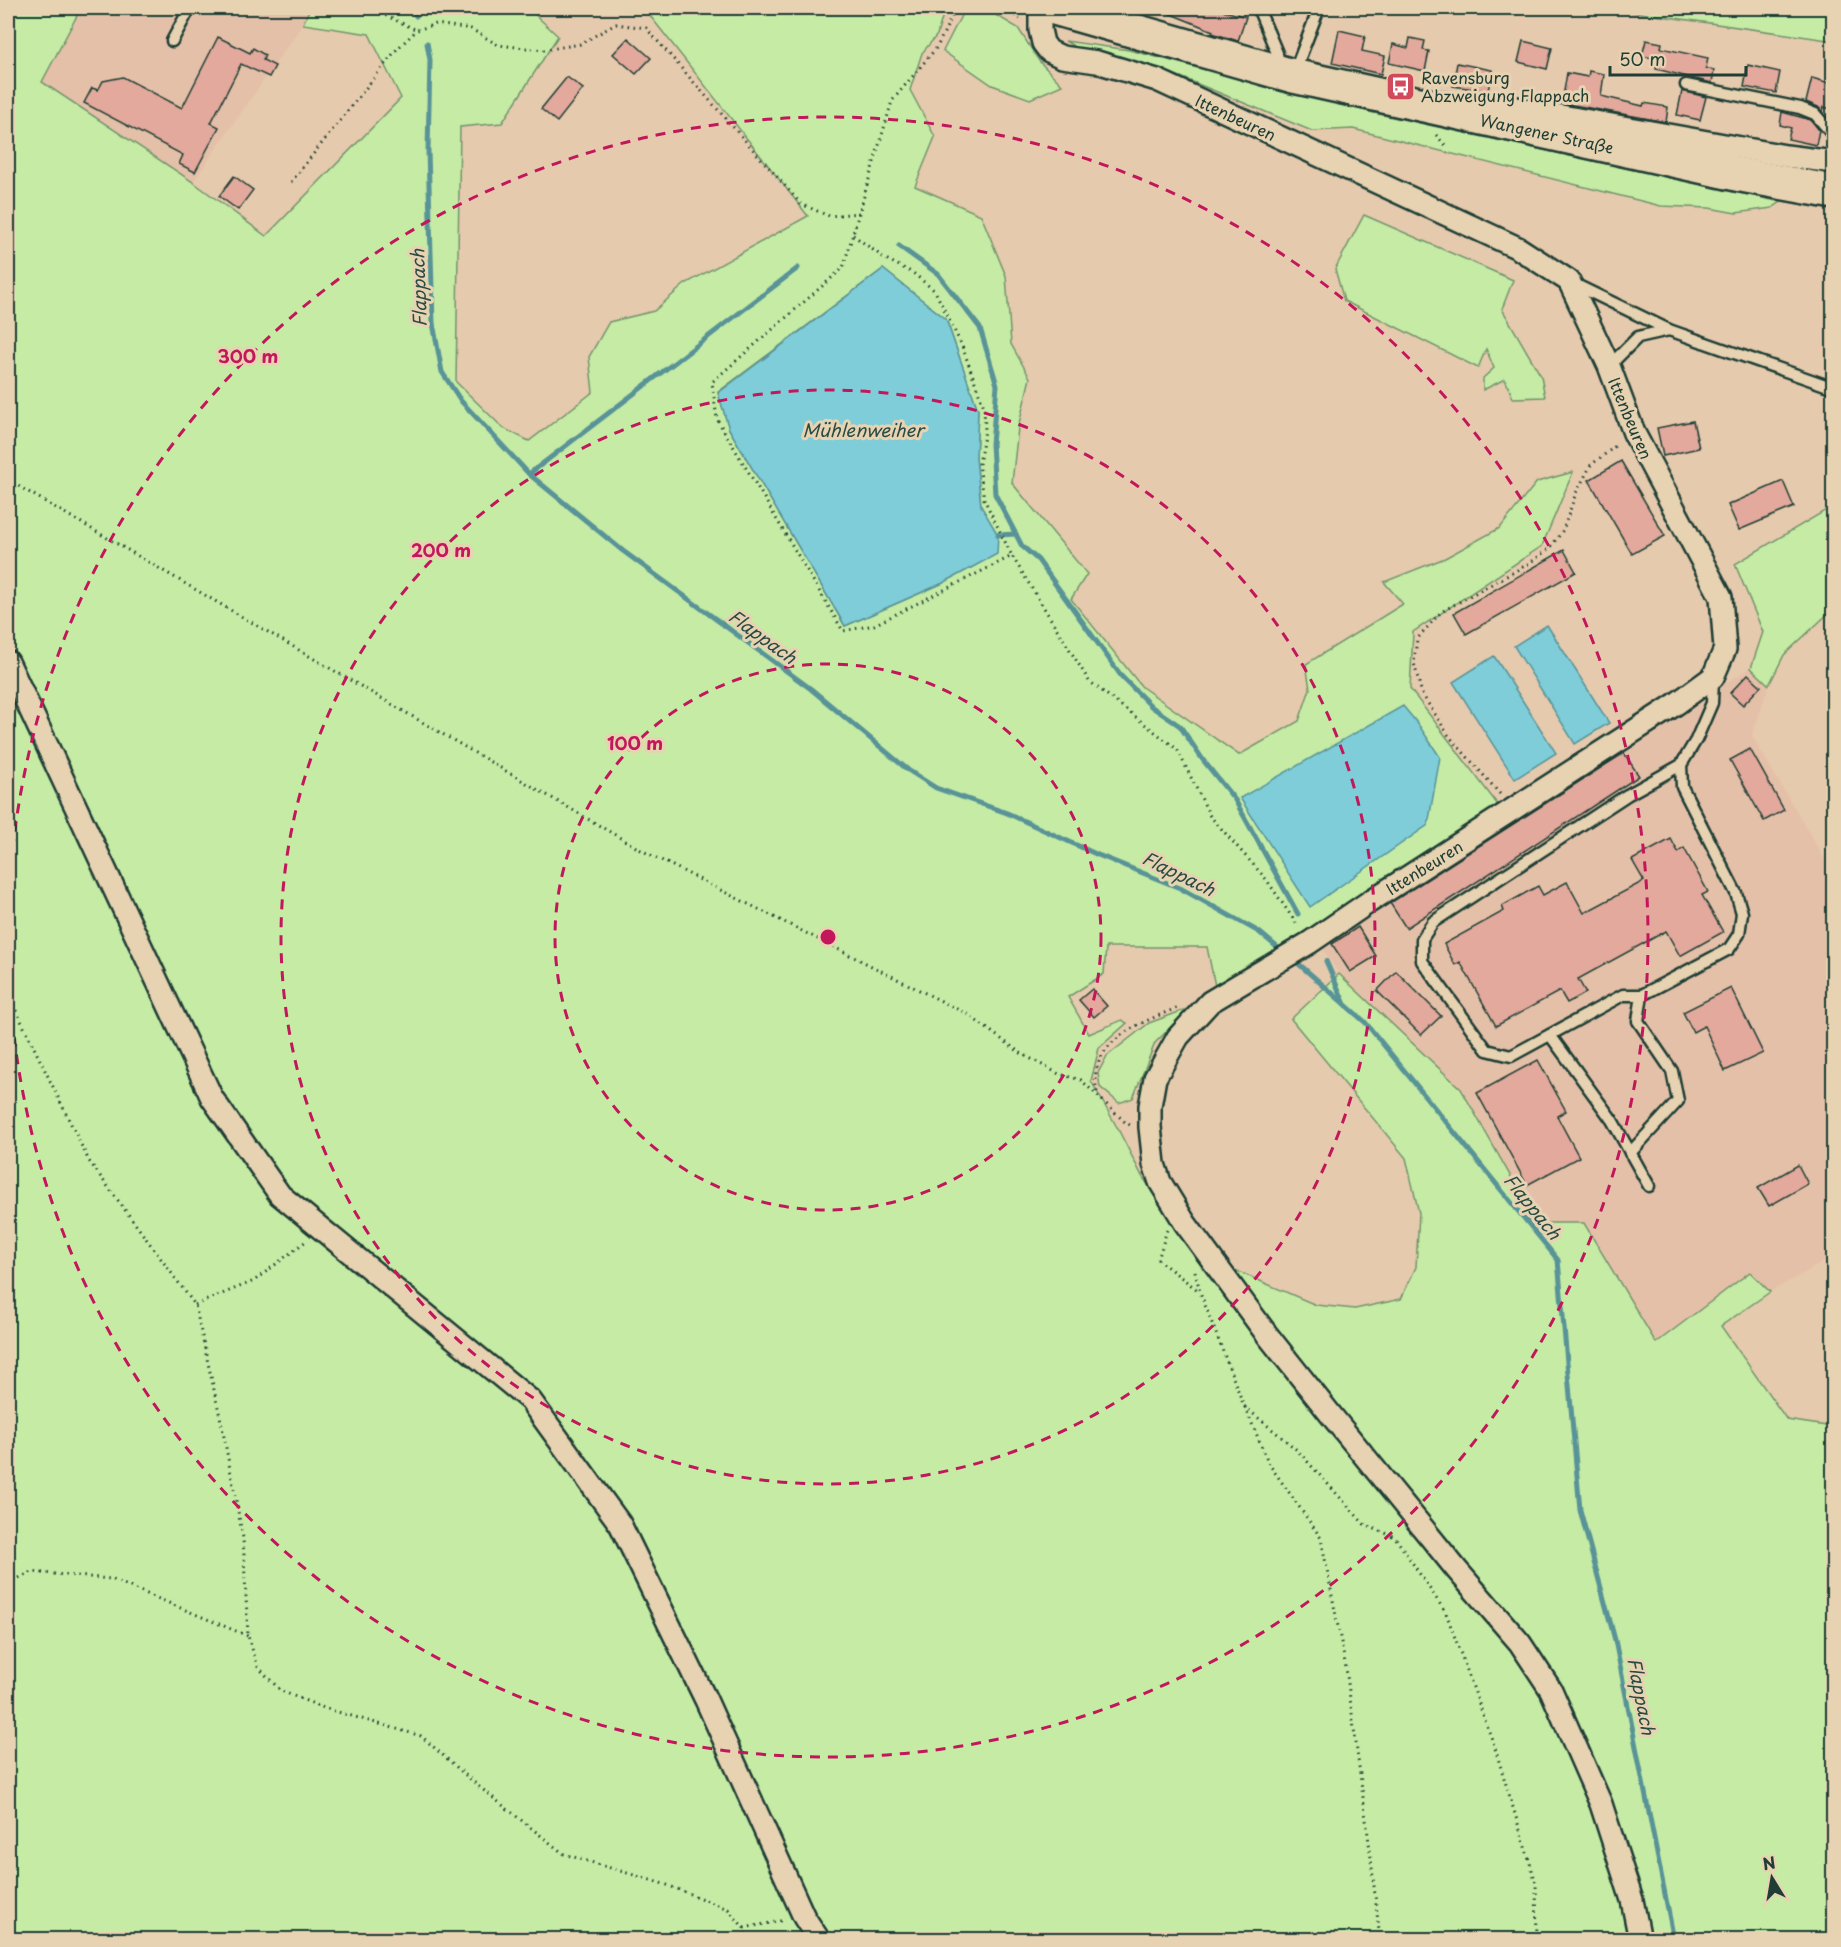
<svg xmlns="http://www.w3.org/2000/svg" width="1841" height="1947" viewBox="0 0 1841 1947" font-family="'Playpen Sans',sans-serif">
  <style>
    .built { fill: #e5c0a8 }
    .green { fill: #c6eba5; stroke: #72946c; stroke-width: 1.5; fill-rule: evenodd }
    .water { fill: #7ecdd9; stroke: #589397; stroke-width: 1.5 }
    .lines { fill: none; stroke-linecap: round; stroke-linejoin: round }
    .stream { stroke: #589397; stroke-width: 5 }
    .building { fill: #e2a99c; stroke: #1f3d34; stroke-width: 1.5 }
    .lane-casing { stroke: #1f3d34; stroke-width: 15 }
    .street-casing { stroke: #1f3d34; stroke-width: 26 }
    .primary-casing { stroke: #1f3d34; stroke-width: 38 }
    .path { stroke: #1f3d34; stroke-width: 3; stroke-dasharray: 1.5 4.5; stroke-linecap: butt }
    .lane { stroke: #e7d2b1; stroke-width: 10 }
    .street { stroke: #e7d2b1; stroke-width: 21 }
    .primary { stroke: #e7d2b1; stroke-width: 33 }
    .ring { fill: none; stroke: #c2185b; stroke-width: 3; stroke-dasharray: 10 8 }
    .labels { text-anchor: middle; dominant-baseline: central; stroke-width: 6; stroke-linejoin: round; paint-order: stroke }
    .poi-label { font-size: 16px; fill: #1f3d34; stroke: #e7d2b1; text-anchor: start }
    .street-label { font-size: 16px; fill: #1f3d34; stroke: #e7d2b1 }
    .water-label { font-size: 18px; font-style: italic; fill: #284b44; stroke: #e7d2b1 }
    .centre { fill: #c2185b; stroke: #e7d2b1; stroke-width: 3 }
    .ring-label { font-size: 18px; text-anchor: middle; font-weight: bold; fill: #c2185b; stroke: #e7d2b1; stroke-width: 6; stroke-linejoin: round; paint-order: stroke }
  </style>
  <rect width="100%" height="100%" fill="#e6caad"/>
  <filter id="ink" filterUnits="userSpaceOnUse"><feTurbulence type="fractalNoise" baseFrequency=".0167" numOctaves="2"/><feDisplacementMap in="SourceGraphic" scale="12" xChannelSelector="R" yChannelSelector="G"/><feConvolveMatrix kernelMatrix="1 2 1 2 8 2 1 2 1" color-interpolation-filters="sRGB"/></filter>
  <g filter="url(#ink)">
    <g class="built">
      <path d="M 81,8 L 310,8 L 303,24 L 193,182 L 41,81 Z"/>
      <path d="M 1751,668 L 1769,685 L 1752,736 L 1833,873 L 1833,917 L 1827,921 L 1834,933 L 1833,1257 L 1770,1292 L 1750,1272 L 1656,1344 L 1585,1223 L 1537,1223 L 1461,1090 L 1339,974 L 1320,945 L 1708,693 Z"/>
    </g>
    <g class="green">
      <path d="M 8,8 L 81,8 L 42,82 L 193,182 L 266,236 L 401,98 L 369,34 L 303,24 L 310,8 L 528,8 L 558,36 L 502,123 L 460,127 L 456,382 L 503,428 L 529,441 L 593,392 L 589,357 L 609,322 L 654,311 L 685,284 L 808,216 L 651,17 L 651,8 L 945,8 L 937,35 L 922,53 L 910,90 L 935,137 L 915,186 L 981,215 L 1006,276 L 1011,344 L 1030,378 L 1018,428 L 1012,483 L 1087,574 L 1071,599 L 1142,687 L 1239,755 L 1299,721 L 1310,689 L 1306,664 L 1403,604 L 1384,582 L 1445,558 L 1500,528 L 1537,482 L 1573,472 L 1542,546 L 1413,632 L 1410,689 L 1498,805 L 1216,991 L 1207,947 L 1106,947 L 1104,974 L 1068,997 L 1089,1034 L 1122,1020 L 1127,1023 L 1099,1048 L 1091,1081 L 1118,1129 L 1142,1176 L 1195,1253 L 1316,1305 L 1355,1309 L 1401,1299 L 1416,1267 L 1419,1213 L 1406,1158 L 1291,1019 L 1339,974 L 1461,1089 L 1537,1223 L 1584,1223 L 1656,1343 L 1750,1272 L 1770,1292 L 1721,1326 L 1787,1420 L 1833,1427 L 1833,1939 L 8,1940 ZM 883,269 L 946,319 L 978,410 L 976,458 L 981,506 L 996,554 L 943,583 L 845,626 L 729,429 L 718,392 Z"/>
      <path d="M 965,8 L 984,8 L 1018,28 L 1039,61 L 1062,85 L 1030,99 L 992,85 L 943,51 Z"/>
      <path d="M 1605,8 L 1833,8 L 1833,41 L 1821,39 Z"/>
      <path d="M 1065,41 L 1129,50 L 1374,113 L 1781,202 L 1772,208 L 1736,213 L 1709,208 L 1661,206 L 1353,129 L 1312,131 L 1171,73 L 1108,54 L 1077,48 Z"/>
      <path d="M 1364,215 L 1513,280 L 1502,309 L 1541,376 L 1545,397 L 1513,398 L 1505,379 L 1483,390 L 1483,378 L 1494,368 L 1486,349 L 1478,368 L 1344,301 L 1335,269 Z"/>
      <path d="M 1833,506 L 1833,609 L 1784,655 L 1769,685 L 1751,668 L 1763,632 L 1735,564 Z"/>
      <path d="M 1190,1008 L 1155,1043 L 1133,1098 L 1119,1103 L 1100,1087 L 1098,1073 L 1107,1056 L 1149,1023 Z"/>
    </g>
    <g class="water">
      <path d="M 883,269 L 946,319 L 978,410 L 976,458 L 981,506 L 998,535 L 997,554 L 943,583 L 845,626 L 729,429 L 718,393 Z"/>
      <path d="M 1547,625 L 1609,723 L 1575,744 L 1514,646 Z"/>
      <path d="M 1494,656 L 1556,753 L 1515,779 L 1453,682 Z"/>
      <path d="M 1403,706 L 1418,724 L 1440,757 L 1428,825 L 1310,907 L 1240,798 Z"/>
    </g>
    <g class="lines">
      <g class="stream">
        <path d="M 411,8 L 416,16"/>
        <path d="M 427,43 L 430,60 L 428,151 L 433,323 L 442,372 L 461,401 L 529,474 L 623,551 L 811,689 L 908,770 L 936,788 L 1007,813 L 1098,855 L 1180,888 L 1259,932 L 1284,953"/>
        <path d="M 899,246 L 938,274 L 980,328 L 997,385 L 992,444 L 995,494 L 1022,546 L 1038,560 L 1122,677 L 1152,707 L 1180,726 L 1203,760 L 1235,800 L 1298,914"/>
        <path d="M 529,474 L 798,268"/>
        <path d="M 998,535 L 1016,534"/>
        <path d="M 1292,958 L 1365,1022 L 1558,1260 L 1580,1510 L 1615,1640 L 1674,1940"/>
        <path d="M 1326,961 L 1344,1002"/>
      </g>
    </g>
    <g class="building">
      <path d="M 1156,8 L 1214,8 L 1246,17 L 1238,41 L 1212,33 L 1213,31 Z"/>
      <path d="M 1339,30 L 1365,36 L 1362,51 L 1385,56 L 1381,74 L 1332,63 Z"/>
      <path d="M 218,37 L 250,53 L 253,48 L 265,55 L 263,60 L 275,66 L 269,77 L 241,64 L 211,123 L 219,127 L 195,172 L 179,164 L 183,155 L 84,103 L 92,88 L 98,90 L 103,81 L 123,77 L 182,108 Z"/>
      <path d="M 628,38 L 651,58 L 636,74 L 613,54 Z"/>
      <path d="M 1410,38 L 1425,41 L 1423,50 L 1429,51 L 1425,71 L 1389,63 L 1393,44 L 1408,48 Z"/>
      <path d="M 1646,40 L 1662,43 L 1661,48 L 1708,58 L 1706,68 L 1714,70 L 1712,83 L 1656,69 L 1658,59 L 1642,56 Z"/>
      <path d="M 1523,41 L 1552,48 L 1547,69 L 1518,62 Z"/>
      <path d="M 1457,63 L 1492,70 L 1488,91 L 1453,86 Z"/>
      <path d="M 1748,65 L 1780,72 L 1776,93 L 1744,87 Z"/>
      <path d="M 1589,71 L 1604,74 L 1601,96 L 1643,106 L 1644,103 L 1668,107 L 1666,122 L 1562,103 L 1567,73 L 1588,77 Z"/>
      <path d="M 567,77 L 583,89 L 557,122 L 541,109 Z"/>
      <path d="M 1812,78 L 1833,84 L 1833,110 L 1824,107 L 1823,112 L 1818,107 L 1806,102 Z"/>
      <path d="M 1682,91 L 1706,97 L 1700,120 L 1677,115 Z"/>
      <path d="M 1782,112 L 1811,120 L 1819,130 L 1816,145 L 1788,139 L 1791,128 L 1780,125 Z"/>
      <path d="M 234,176 L 253,190 L 238,210 L 219,196 Z"/>
      <path d="M 1693,421 L 1699,448 L 1663,456 L 1657,428 Z"/>
      <path d="M 1621,461 L 1665,536 L 1632,554 L 1589,480 Z"/>
      <path d="M 1783,481 L 1794,507 L 1739,530 L 1728,505 Z"/>
      <path d="M 1564,550 L 1576,572 L 1466,634 L 1454,613 Z"/>
      <path d="M 1748,674 L 1761,686 L 1743,705 L 1730,693 Z"/>
      <path d="M 1750,749 L 1784,810 L 1764,821 L 1730,760 Z"/>
      <path d="M 1624,753 L 1639,776 L 1406,928 L 1390,903 Z"/>
      <path d="M 1671,839 L 1678,852 L 1684,848 L 1708,892 L 1702,895 L 1723,932 L 1680,956 L 1666,931 L 1578,979 L 1586,993 L 1567,1003 L 1560,991 L 1496,1026 L 1460,962 L 1455,965 L 1444,944 L 1504,911 L 1502,906 L 1538,886 L 1543,895 L 1567,882 L 1584,913 L 1644,881 L 1632,860 Z"/>
      <path d="M 1358,927 L 1376,956 L 1350,972 L 1332,944 Z"/>
      <path d="M 1396,971 L 1441,1016 L 1421,1035 L 1377,991 Z"/>
      <path d="M 1731,988 L 1763,1053 L 1725,1071 L 1704,1026 L 1693,1032 L 1683,1012 Z"/>
      <path d="M 1092,989 L 1107,1006 L 1094,1017 L 1079,1000 Z"/>
      <path d="M 1538,1060 L 1566,1111 L 1557,1116 L 1579,1157 L 1527,1185 L 1477,1093 Z"/>
      <path d="M 1798,1165 L 1808,1184 L 1769,1206 L 1758,1188 Z"/>
    </g>
    <g class="lines">
      <defs>
        <g id="lane">
          <path d="M 1258,8 L 1277,53 L 1279,66"/>
          <path d="M 172,41 L 190,8"/>
          <path d="M 1294,73 L 1319,8"/>
          <path d="M 1686,85 L 1800,108 L 1815,114 L 1834,136"/>
          <path d="M 1572,283 L 1669,330 L 1834,388"/>
          <path d="M 1609,366 L 1638,337 L 1669,330"/>
          <path d="M 1681,765 L 1627,795 L 1433,922 L 1422,939 L 1422,961 L 1487,1050 L 1511,1056 L 1623,995 L 1642,995 L 1729,949 L 1739,934 L 1742,913 L 1736,893 L 1682,787 L 1681,765 L 1696,740 L 1712,703 L 1713,678"/>
          <path d="M 1550,1035 L 1612,1120 L 1649,1186"/>
          <path d="M 1630,1153 L 1678,1101 L 1672,1071 L 1638,1021 L 1642,995"/>
        </g>
        <g id="street">
          <path d="M 1040,8 L 1040,30 L 1043,43 L 1049,51 L 1062,57 L 1097,62 L 1157,80 L 1518,248 L 1569,281 L 1609,366 L 1634,433 L 1721,597 L 1725,649 L 1713,677 L 1676,704 L 1369,902 L 1309,943 L 1210,1002 L 1178,1037 L 1155,1078 L 1150,1106 L 1150,1127 L 1154,1164 L 1160,1182 L 1185,1223 L 1265,1332 L 1331,1415 L 1457,1570 L 1520,1643 L 1551,1690 L 1601,1804 L 1632,1900 L 1640,1940"/>
          <path d="M 1475,102 L 1505,106 L 1786,156 L 1834,162"/>
          <path d="M 8,662 L 212,1098 L 280,1195 L 530,1400 L 620,1524 L 706,1700 L 804,1917 L 819,1940"/>
        </g>
        <path id="primary" d="M 1054,8 L 1293,76 L 1736,174 L 1834,192"/>
      </defs>
      <use href="#lane" class="lane-casing"/>
      <use href="#street" class="street-casing"/>
      <use href="#primary" class="primary-casing"/>
      <g class="path">
        <path d="M 369,8 L 417,30"/>
        <path d="M 1005,8 L 1020,19"/>
        <path d="M 1436,135 L 1447,147"/>
        <path d="M 291,182 L 397,49 L 417,30 L 436,24 L 471,29 L 498,45 L 544,50 L 580,44 L 616,24 L 646,28 L 801,204 L 829,216 L 859,213 L 892,101 L 937,47 L 956,8"/>
        <path d="M 859,213 L 843,268 L 712,382 L 717,419 L 843,631 L 874,625 L 1012,556 L 1089,681 L 1177,749 L 1210,816 L 1266,879 L 1298,926"/>
        <path d="M 853,235 L 884,258 L 913,273 L 935,291 L 962,346 L 984,407 L 985,430 L 979,464 L 984,499 L 1012,556"/>
        <path d="M 8,480 L 641,850 L 967,1014 L 1022,1054 L 1059,1074 L 1081,1080 L 1126,1123 L 1132,1126"/>
        <path d="M 1500,794 L 1449,736 L 1422,694 L 1414,663 L 1417,639 L 1441,612 L 1530,563 L 1551,547 L 1563,530 L 1576,493 L 1591,465 L 1618,444"/>
        <path d="M 8,994 L 89,1161 L 195,1305 L 221,1421 L 243,1538 L 248,1636 L 258,1667 L 281,1691 L 324,1708 L 421,1736 L 477,1785 L 564,1854 L 667,1885 L 728,1909 L 744,1928 L 747,1940"/>
        <path d="M 1097,1092 C 1086,1042 1140,1023 1177,1008"/>
        <path d="M 1167,1230 L 1158,1260 L 1199,1291"/>
        <path d="M 1195,1271 L 1200,1292 L 1244,1406 L 1297,1450 L 1365,1525 L 1395,1537 L 1446,1613 L 1494,1745 L 1536,1883 L 1537,1940"/>
        <path d="M 195,1305 L 254,1281 L 306,1241"/>
        <path d="M 1245,1407 L 1269,1464 L 1321,1538 L 1346,1668 L 1370,1850 L 1380,1940"/>
        <path d="M 8,1583 L 32,1572 L 111,1579 L 248,1636"/>
        <path d="M 744,1928 L 785,1920"/>
      </g>
      <use href="#lane" class="lane"/>
      <use href="#street" class="street"/>
      <use href="#primary" class="primary"/>
    </g>
  </g>
  <g class="ring">
    <circle cx="828" cy="937" r="273"/>
    <circle cx="828" cy="937" r="547"/>
    <circle cx="828" cy="937" r="820"/>
  </g>
  <defs>
    <symbol id="bus-square" viewBox="-11 -11 22 22"><rect x="-9" y="-9" width="18" height="18" rx="4" fill="#d1495b" stroke="#e7d2b1"/><path d="M-5-6H5V4H4V6H2V4H-2V6H-4V4H-5ZM-3.5-4V0h7V-4ZM-3.5 1.2v1.5H-2V1.2ZM2 1.2v1.5H3.5V1.2Z" fill="#fff"/></symbol>
  </defs>
  <g fill-rule="evenodd">
    <use href="#bus-square" x="1384" y="70" width="33" height="33"/>
  </g>
  <g class="labels">
    <g class="poi-label">
      <text x="1421" y="77">Ravensburg<tspan x="1421" dy="18">Abzweigung Flappach</tspan></text>
    </g>
    <g class="street-label">
      <text transform="translate(1236 117) rotate(25)">Ittenbeuren</text>
      <text transform="translate(1547 133) rotate(12)">Wangener Straße</text>
      <text transform="translate(1631 418) rotate(67)">Ittenbeuren</text>
      <text transform="translate(1424 867) rotate(-32)">Ittenbeuren</text>
    </g>
    <g class="water-label">
      <text transform="translate(418 288) rotate(-92)">Flappach</text>
      <text x="863" y="429">Mühlenweiher</text>
      <text transform="translate(763 636) rotate(36)">Flappach</text>
      <text transform="translate(1179 873) rotate(26)">Flappach</text>
      <text transform="translate(1533 1206) rotate(51)">Flappach</text>
      <text transform="translate(1642 1696) rotate(79)">Flappach</text>
    </g>
  </g>
  <circle cx="828" cy="937" r="9" class="centre"/>
  <g class="ring-label">
    <text x="248" y="363">300 m</text>
    <text x="441" y="557">200 m</text>
    <text x="635" y="750">100 m</text>
  </g>
  <rect width="1841" height="1947" fill="none" stroke="#e7d2b1" stroke-width="30"/>
  <rect x="15" y="15" width="1811" height="1917" fill="none" stroke="#1f3d34" stroke-width="2" filter="url(#ink)"/>
  <g transform="translate(1772 1878) rotate(349)" stroke="#e7d2b1" stroke-width="4.5" paint-order="stroke">
  <path d="M0-4.5L10 22L0 15L-10 22Z" fill="#1f3d34"/>
  <text y="-9" font-size="16" font-weight="bold" text-anchor="middle" fill="#1f3d34">N</text>
  </g>
  <path d="M1610 66v9h136v-9" fill="none" stroke="#1f3d34" stroke-width="3"/>
  <text x="1619" y="66" font-size="18" fill="#1f3d34" stroke="#e7d2b1" stroke-width="4.5" paint-order="stroke">50 m</text>
</svg>
